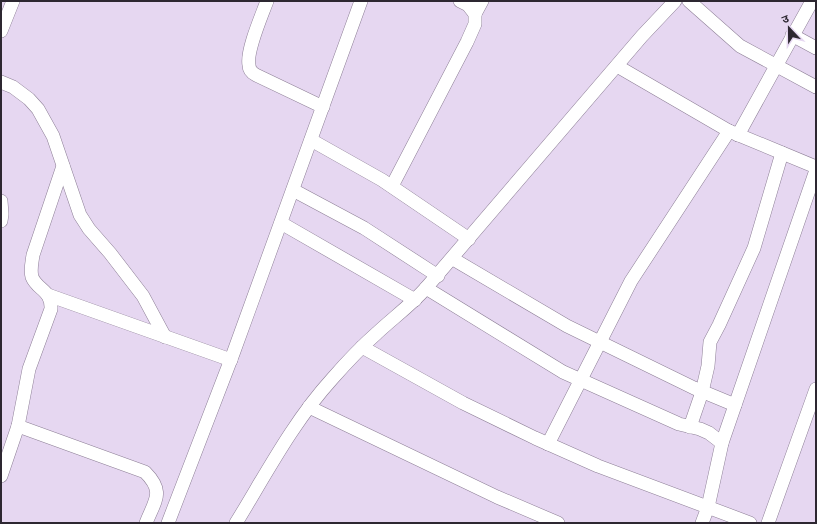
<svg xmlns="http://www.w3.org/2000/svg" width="817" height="524" viewBox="0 0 817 524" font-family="Helvetica,'Noto Sans Devanagari',sans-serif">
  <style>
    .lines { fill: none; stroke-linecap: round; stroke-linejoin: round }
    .street-casing { stroke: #8d7f96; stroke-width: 14 }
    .street { stroke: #fff; stroke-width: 13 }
  </style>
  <rect width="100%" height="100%" fill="#e6d7f1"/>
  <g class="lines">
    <defs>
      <g id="street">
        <path d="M 267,1 C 262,15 246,51 249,65 C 249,70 252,73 256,75 L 323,107"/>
        <path d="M 689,1 L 740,46 L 816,87"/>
        <path d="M 475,14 L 482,1"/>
        <path d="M 1,31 L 13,1"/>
        <path d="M 792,35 L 816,48"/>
        <path d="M 617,66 L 729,131 L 816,167"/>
        <path d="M 1,82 L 13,87 L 29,99 L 38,109 L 53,136 L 80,215 L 89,229 L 110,253 L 143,296 L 165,337"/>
        <path d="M 738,135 L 812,1"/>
        <path d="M 311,140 L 382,180 L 469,239"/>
        <path d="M 392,186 L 467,42 L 475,24 L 475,14 L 468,5 L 460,1"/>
        <path d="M 293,190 L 364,228 L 438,276"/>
        <path d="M 1,201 L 2,214 L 1,221"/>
        <path d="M 281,223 L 415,300"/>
        <path d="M 453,259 L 567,326 L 694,388 L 735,405"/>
        <path d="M 426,288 L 563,372 L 679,424 L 700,429 L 709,433 L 722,443"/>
        <path d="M 48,295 L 231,360"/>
        <path d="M 362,347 L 463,403 L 535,438 L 598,466 L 750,523"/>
        <path d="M 309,407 L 497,497 L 558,523"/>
        <path d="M 18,426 L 145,472 C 165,492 155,500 146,523"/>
        <path d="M 690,427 L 702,392 L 708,366 L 710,342 L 719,325 L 754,248 L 782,153"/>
        <path d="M 548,444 L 631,281 L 729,131"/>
        <path d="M 1,476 L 18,426 L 29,369 L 51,309 C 52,290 37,290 32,277 C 30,270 32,262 33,255 L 63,166"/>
        <path d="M 168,523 L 233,354 L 361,1"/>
        <path d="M 236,523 C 266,474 293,422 332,379 C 346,363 361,347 377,333 C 393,318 411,305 426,288 L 642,36 L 675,1"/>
        <path d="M 702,523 L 708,507 L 722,443 L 816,170"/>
        <path d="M 768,523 L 816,389"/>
      </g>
    </defs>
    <use href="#street" class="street-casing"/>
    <use href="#street" class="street"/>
  </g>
  <rect width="817" height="524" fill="none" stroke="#2d2731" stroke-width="4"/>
  <g transform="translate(789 28) rotate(338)" stroke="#e6d7f1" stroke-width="3" paint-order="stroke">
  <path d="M0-3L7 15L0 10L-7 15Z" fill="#2d2731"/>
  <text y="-6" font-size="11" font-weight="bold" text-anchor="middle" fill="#2d2731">उ</text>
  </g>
</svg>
